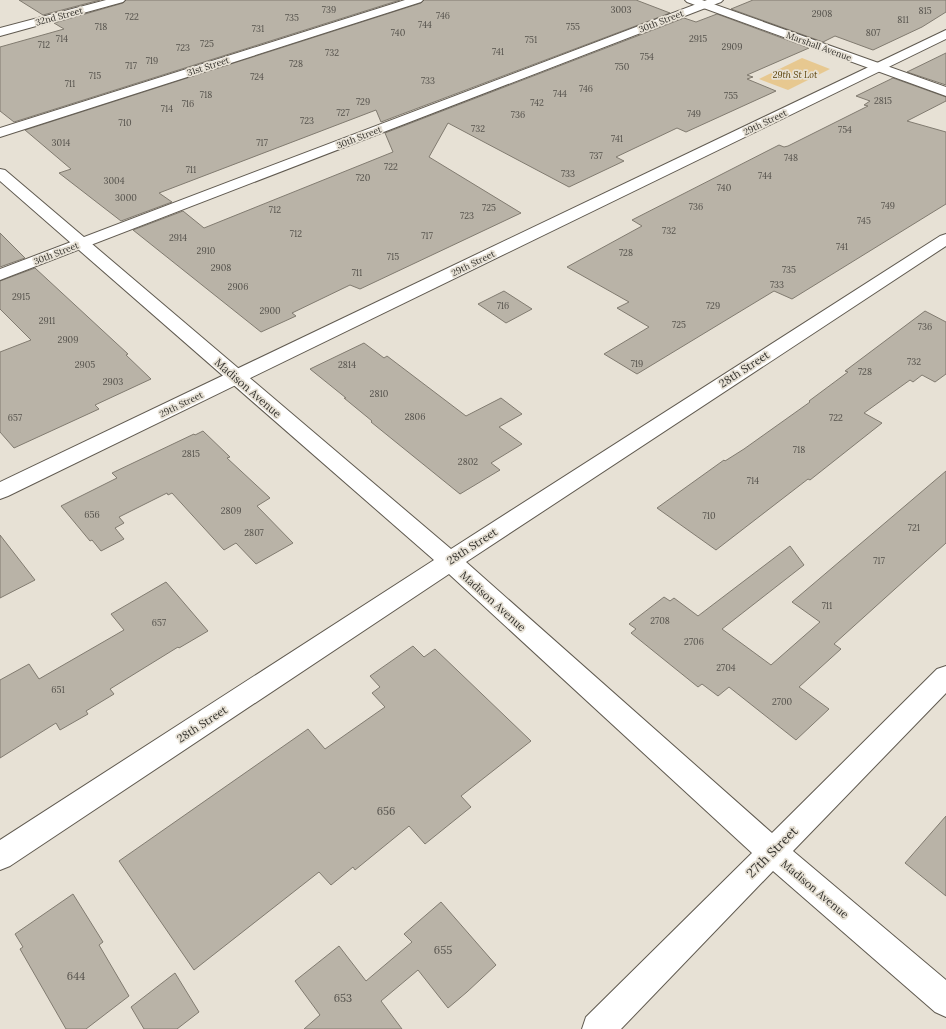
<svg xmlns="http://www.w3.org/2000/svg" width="946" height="1029" viewBox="0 0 946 1029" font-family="Lora,serif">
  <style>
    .green { fill: #e7c890 }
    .building { fill: #b9b3a7; stroke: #817b70 }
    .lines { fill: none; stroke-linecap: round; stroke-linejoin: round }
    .street-casing { stroke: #605a50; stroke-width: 2 }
    .secondary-casing { stroke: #605a50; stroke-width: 2 }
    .street { fill: #fff; fill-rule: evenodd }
    .secondary { fill: #fff; fill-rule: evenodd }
    .labels { text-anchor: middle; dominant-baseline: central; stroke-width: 3.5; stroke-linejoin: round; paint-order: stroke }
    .number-label { font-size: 9px; fill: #55524c }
    .far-street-label { font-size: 9px; fill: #34322d; stroke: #e7e1d5 }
    .far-park-label { font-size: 9px; font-style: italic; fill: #5a4109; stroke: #e7e1d5 }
    .street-label { font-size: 11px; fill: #34322d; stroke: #e7e1d5 }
    .near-number-label { font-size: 11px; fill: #55524c }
    .near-street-label { font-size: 13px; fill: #34322d; stroke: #e7e1d5 }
  </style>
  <rect width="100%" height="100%" fill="#e7e1d5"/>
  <path class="green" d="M 802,58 L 830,69 L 788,90 L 759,79 Z"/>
  <g class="building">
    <path d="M 19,0 L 100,0 L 43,15 Z"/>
    <path d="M 126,0 L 400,0 L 14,122 L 0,111 L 0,47 L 64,29 L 54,23 L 123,3 Z"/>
    <path d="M 424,0 L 636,0 L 670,13 L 381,122 L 376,110 L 159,193 L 172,202 L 121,221 L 59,173 L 71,169 L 25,130 L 421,3 Z"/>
    <path d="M 753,0 L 946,0 L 946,12 L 922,27 L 873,50 L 835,36 L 823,42 L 731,9 Z"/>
    <path d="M 717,14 L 809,48 L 747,75 L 753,77 L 747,79 L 776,91 L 686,132 L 677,128 L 616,157 L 624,161 L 569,187 L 448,123 L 429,157 L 521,213 L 360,289 L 350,285 L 292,313 L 296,316 L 261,332 L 133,230 L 183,211 L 204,228 L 393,152 L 385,133 L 684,18 L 696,22 Z"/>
    <path d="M 946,53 L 946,85 L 907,72 Z"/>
    <path d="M 893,78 L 946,97 L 946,101 L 907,121 L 946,132 L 946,204 L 792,299 L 774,291 L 637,374 L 604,354 L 649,327 L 617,308 L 629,302 L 567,267 L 642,226 L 632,220 L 779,145 L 784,147 L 788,146 L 868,106 L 864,105 L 870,101 L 856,96 Z"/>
    <path d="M 0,233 L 25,258 L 0,267 Z"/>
    <path d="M 35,268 L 128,354 L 126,355 L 151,379 L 95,405 L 99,409 L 14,448 L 0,432 L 0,352 L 31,340 L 0,309 L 0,281 Z"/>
    <path d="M 504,291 L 532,309 L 506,323 L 478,304 Z"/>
    <path d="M 925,311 L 946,322 L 946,374 L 935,382 L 922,375 L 913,382 L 910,380 L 864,413 L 882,423 L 810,480 L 808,479 L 716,550 L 657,508 L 724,460 L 725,461 L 744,449 L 810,402 L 809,401 L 848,372 L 845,371 Z"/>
    <path d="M 364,343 L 384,358 L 387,356 L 466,416 L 501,398 L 522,414 L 499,427 L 522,444 L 491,463 L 500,470 L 460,494 L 371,422 L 372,421 L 344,398 L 346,398 L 310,369 Z"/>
    <path d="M 203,431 L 230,457 L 227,458 L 270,498 L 257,506 L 293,543 L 256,564 L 236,543 L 224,550 L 172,493 L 168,495 L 167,493 L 119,517 L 124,523 L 115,528 L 124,539 L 101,551 L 92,540 L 90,541 L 61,506 L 117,478 L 112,473 L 194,434 L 195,435 Z"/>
    <path d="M 946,471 L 946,543 L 834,644 L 841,649 L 799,687 L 829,709 L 796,740 L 729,687 L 718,696 L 702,684 L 698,687 L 631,633 L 636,629 L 629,624 L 664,597 L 670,601 L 674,598 L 698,616 L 790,546 L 804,565 L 722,629 L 771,665 L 820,622 L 792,602 Z"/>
    <path d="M 0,535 L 35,580 L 0,598 Z"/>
    <path d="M 166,582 L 208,631 L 179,648 L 178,647 L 110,689 L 114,694 L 86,711 L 88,714 L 60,730 L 56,723 L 0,758 L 0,680 L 29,664 L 39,679 L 124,630 L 111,614 Z"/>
    <path d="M 413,646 L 424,657 L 435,649 L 531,741 L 461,796 L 471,807 L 425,844 L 409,826 L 355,870 L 353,867 L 331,885 L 319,872 L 194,970 L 119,861 L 308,729 L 325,749 L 385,707 L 372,693 L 380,687 L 370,676 Z"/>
    <path d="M 946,816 L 946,896 L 905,863 Z"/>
    <path d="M 73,894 L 103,942 L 99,945 L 129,996 L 86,1029 L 66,1029 L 20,949 L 23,947 L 15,934 Z"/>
    <path d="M 441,902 L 496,965 L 467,992 L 448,1008 L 418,970 L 381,1001 L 402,1029 L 304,1029 L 320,1015 L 295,981 L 339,946 L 366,981 L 412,942 L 404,934 Z"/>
    <path d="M 175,973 L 199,1012 L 177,1029 L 144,1029 L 131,1007 Z"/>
  </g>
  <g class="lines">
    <defs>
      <g id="street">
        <path d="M 106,0 L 125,0 L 123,2 L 0,36 L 0,28 Z"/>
        <path d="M 405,0 L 423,0 L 421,2 L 0,137 L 0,128 Z"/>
        <path d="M 707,0 L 723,0 L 721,2 L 0,280 L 0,269 Z"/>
        <path d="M 946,30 L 946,39 L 8,496 L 0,499 L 0,482 Z"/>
      </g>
      <g id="secondary">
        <path d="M 685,0 L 702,0 L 946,87 L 946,96 L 687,2 Z"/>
        <path d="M 0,169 L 5,170 L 451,549 L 940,236 L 946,234 L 946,246 L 466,562 L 772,833 L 937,669 L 946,666 L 946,693 L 793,851 L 946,980 L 946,1017 L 935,1012 L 773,871 L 621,1029 L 582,1029 L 586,1017 L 752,853 L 449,574 L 10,866 L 0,870 L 0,840 L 434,560 L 0,181 Z"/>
      </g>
    </defs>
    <use href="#street" class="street-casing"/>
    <use href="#secondary" class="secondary-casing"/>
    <use href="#street" class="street"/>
    <use href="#secondary" class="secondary"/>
  </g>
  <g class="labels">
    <g class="number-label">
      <text x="329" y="9">739</text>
      <text x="621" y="9">3003</text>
      <text x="925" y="10">815</text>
      <text x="822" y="13">2908</text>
      <text x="443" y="15">746</text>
      <text x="132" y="16">722</text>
      <text x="292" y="17">735</text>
      <text x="903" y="19">811</text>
      <text x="425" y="24">744</text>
      <text x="101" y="26">718</text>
      <text x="573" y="26">755</text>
      <text x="258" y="28">731</text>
      <text x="398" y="32">740</text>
      <text x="873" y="32">807</text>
      <text x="62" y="38">714</text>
      <text x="698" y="38">2915</text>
      <text x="531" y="39">751</text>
      <text x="207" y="43">725</text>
      <text x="44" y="44">712</text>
      <text x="732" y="46">2909</text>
      <text x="183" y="47">723</text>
      <text x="498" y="51">741</text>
      <text x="332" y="52">732</text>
      <text x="647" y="56">754</text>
      <text x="152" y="60">719</text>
      <text x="296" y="63">728</text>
      <text x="131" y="65">717</text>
      <text x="622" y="66">750</text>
      <text x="95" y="75">715</text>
      <text x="257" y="76">724</text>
      <text x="428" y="80">733</text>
      <text x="70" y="83">711</text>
      <text x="586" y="88">746</text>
      <text x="560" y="93">744</text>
      <text x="206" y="94">718</text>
      <text x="731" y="95">755</text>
      <text x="883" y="100">2815</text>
      <text x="363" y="101">729</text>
      <text x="537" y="102">742</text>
      <text x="188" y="103">716</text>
      <text x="167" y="108">714</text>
      <text x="343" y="112">727</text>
      <text x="694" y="113">749</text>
      <text x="518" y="114">736</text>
      <text x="307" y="120">723</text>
      <text x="125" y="122">710</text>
      <text x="478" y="128">732</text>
      <text x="845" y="129">754</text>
      <text x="617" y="138">741</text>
      <text x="61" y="142">3014</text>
      <text x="262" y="142">717</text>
      <text x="596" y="155">737</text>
      <text x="791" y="157">748</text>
      <text x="391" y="166">722</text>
      <text x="191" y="169">711</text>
      <text x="568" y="173">733</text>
      <text x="765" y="175">744</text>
      <text x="363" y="177">720</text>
      <text x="114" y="180">3004</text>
      <text x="724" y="187">740</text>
      <text x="126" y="197">3000</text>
      <text x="888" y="205">749</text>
      <text x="696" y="206">736</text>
      <text x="489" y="207">725</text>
      <text x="275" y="209">712</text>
      <text x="467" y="215">723</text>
      <text x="864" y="220">745</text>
      <text x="669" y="230">732</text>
      <text x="296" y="233">712</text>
      <text x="427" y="235">717</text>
      <text x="178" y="237">2914</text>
      <text x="842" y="246">741</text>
      <text x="206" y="250">2910</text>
      <text x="626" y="252">728</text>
      <text x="393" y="256">715</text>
      <text x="221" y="267">2908</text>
      <text x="789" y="269">735</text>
      <text x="357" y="272">711</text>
      <text x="777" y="284">733</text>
      <text x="238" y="286">2906</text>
      <text x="21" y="296">2915</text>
      <text x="503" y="305">716</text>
      <text x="713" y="305">729</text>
      <text x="270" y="310">2900</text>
      <text x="47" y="320">2911</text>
      <text x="679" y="324">725</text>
      <text x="925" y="326">736</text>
      <text x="68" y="339">2909</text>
      <text x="914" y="361">732</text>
      <text x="637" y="363">719</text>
      <text x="85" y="364">2905</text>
      <text x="347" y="364">2814</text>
      <text x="865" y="371">728</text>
      <text x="113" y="381">2903</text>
      <text x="379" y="393">2810</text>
      <text x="415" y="416">2806</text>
      <text x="15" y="417">657</text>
      <text x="836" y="417">722</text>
      <text x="799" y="449">718</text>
      <text x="191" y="453">2815</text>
      <text x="468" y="461">2802</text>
      <text x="753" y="480">714</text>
      <text x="231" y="510">2809</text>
      <text x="92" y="514">656</text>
      <text x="709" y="515">710</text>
      <text x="914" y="527">721</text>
      <text x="254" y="532">2807</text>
      <text x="879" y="560">717</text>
      <text x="827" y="605">711</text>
      <text x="660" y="620">2708</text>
      <text x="159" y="622">657</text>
      <text x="694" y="641">2706</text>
      <text x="726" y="667">2704</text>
      <text x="58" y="689">651</text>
      <text x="782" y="701">2700</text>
    </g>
    <g class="far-street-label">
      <text transform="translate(59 16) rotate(-15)">32nd Street</text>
      <text transform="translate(661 21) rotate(-21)">30th Street</text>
      <text transform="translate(819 46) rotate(20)">Marshall Avenue</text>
      <text transform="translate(208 66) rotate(-18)">31st Street</text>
      <text transform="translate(765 122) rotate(-26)">29th Street</text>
      <text transform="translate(359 137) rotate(-21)">30th Street</text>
      <text transform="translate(56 253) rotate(-21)">30th Street</text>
      <text transform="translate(473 263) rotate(-26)">29th Street</text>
      <text transform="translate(181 404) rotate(-26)">29th Street</text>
    </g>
    <g class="far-park-label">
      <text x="795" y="74">29th St Lot</text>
    </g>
    <g class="street-label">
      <text transform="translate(744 369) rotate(-33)">28th Street</text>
      <text transform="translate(248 388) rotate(41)">Madison Avenue</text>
      <text transform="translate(472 546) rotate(-33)">28th Street</text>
      <text transform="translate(493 601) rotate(42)">Madison Avenue</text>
      <text transform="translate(202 724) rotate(-33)">28th Street</text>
      <text transform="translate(815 889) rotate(40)">Madison Avenue</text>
    </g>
    <g class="near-number-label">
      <text x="386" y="811">656</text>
      <text x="443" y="950">655</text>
      <text x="76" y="976">644</text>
      <text x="343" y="998">653</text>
    </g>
    <g class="near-street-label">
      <text transform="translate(772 852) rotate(-45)">27th Street</text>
    </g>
  </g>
</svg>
